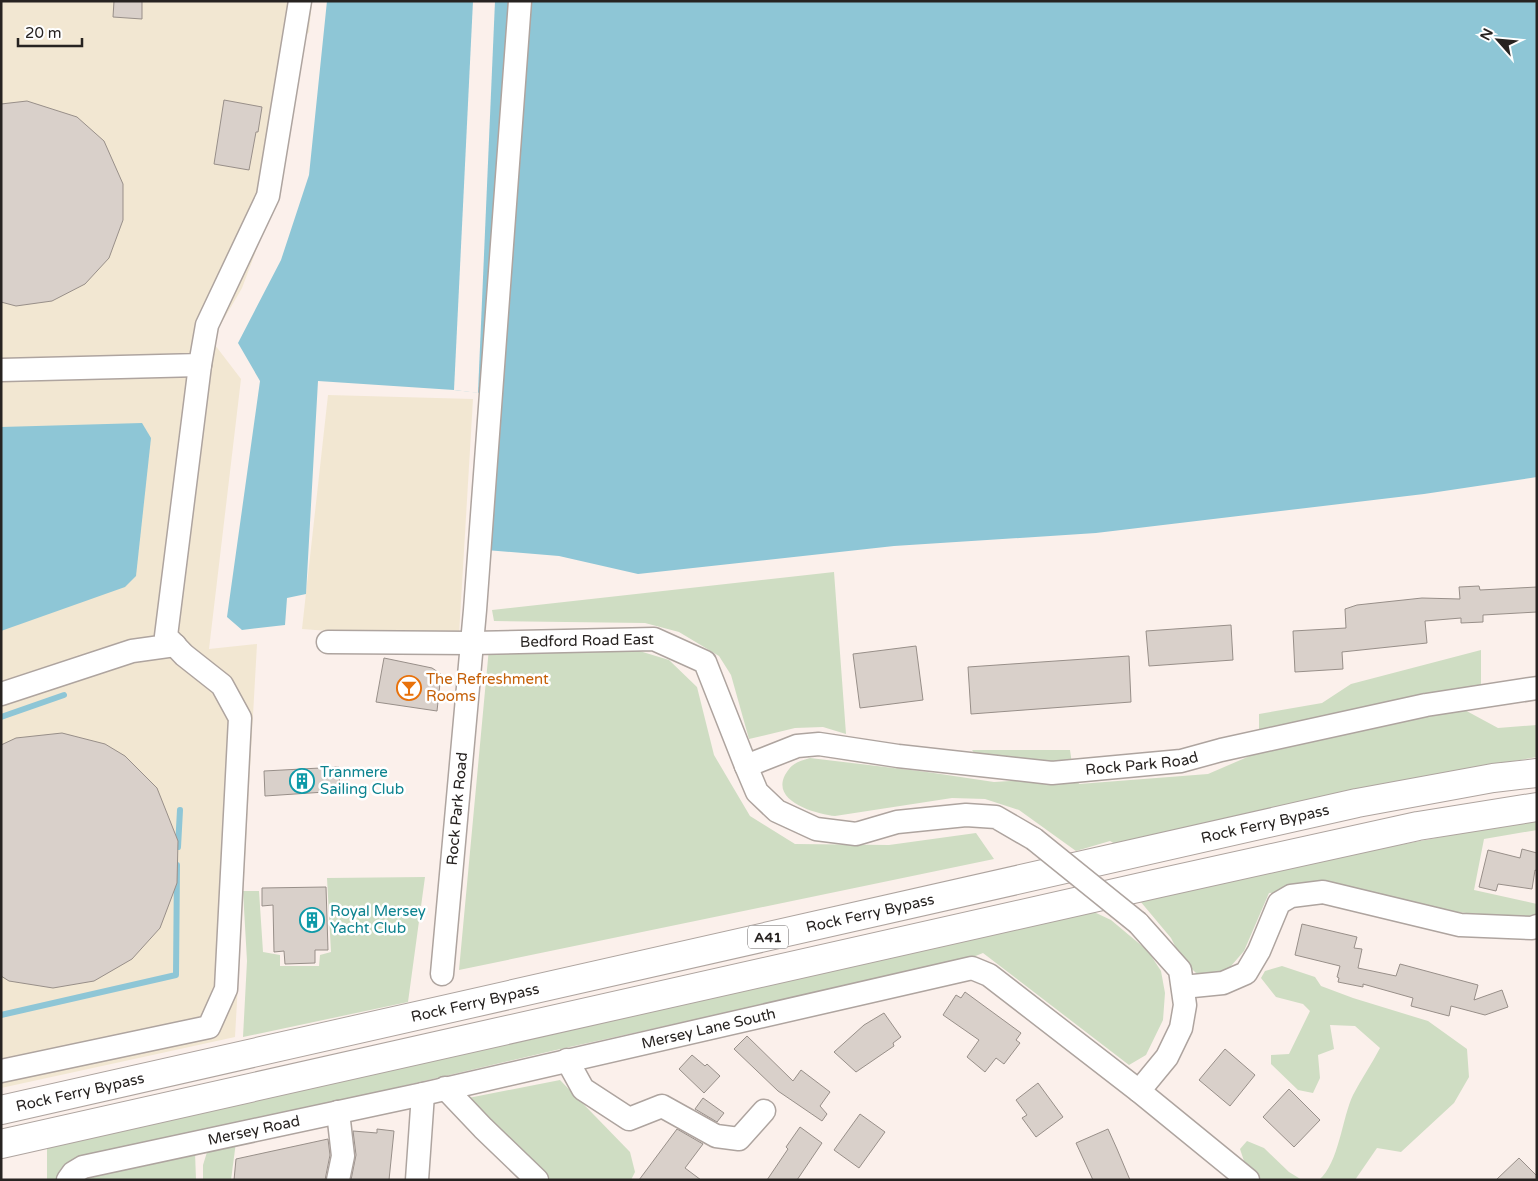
<svg xmlns="http://www.w3.org/2000/svg" width="1538" height="1181" viewBox="0 0 1538 1181" font-family="'Varela Round',sans-serif">
  <style>
    .industrial { fill: #f2e7d2 }
    .green { fill: #cfddc3 }
    .water { fill: #8ec6d6 }
    .pier { fill: #fbf0eb }
    .lines { fill: none; stroke-linecap: round; stroke-linejoin: round }
    .stream { stroke: #8ec6d6; stroke-width: 6 }
    .building { fill: #d9d0ca; stroke: #988f89 }
    .minor-casing { stroke: #aea49f; stroke-width: 25 }
    .highway-casing { stroke: #aea49f; stroke-width: 30 }
    .minor { stroke: #fff; stroke-width: 22 }
    .highway { stroke: #fff; stroke-width: 28 }
    .minor-bridge-casing { stroke: #aea49f; stroke-width: 25; stroke-linecap: butt }
    .minor-bridge { stroke: #fff; stroke-width: 22 }
    .labels { text-anchor: middle; dominant-baseline: central; stroke-width: 5; stroke-linejoin: round; paint-order: stroke }
    .shield { fill: #fff; stroke: #686564; stroke-width: 1 }
    .shield-label { font-size: 14px; font-weight: bold; fill: #272321 }
    .street-label { font-size: 15px; fill: #272321; stroke: #fff }
    .food-label { font-size: 15px; fill: #c56008; stroke: #fff; text-anchor: start }
    .culture-label { font-size: 15px; fill: #0d838f; stroke: #fff; text-anchor: start }
  </style>
  <rect width="100%" height="100%" fill="#fbf0eb"/>
  <g class="industrial">
    <path d="M 1,1 L 312,1 L 309,32 L 300,42 L 283,179 L 242,288 L 218,329 L 215,345 L 241,379 L 209,649 L 257,644 L 235,1037 L 1,1088 Z"/>
    <path d="M 328,395 L 473,399 L 459,635 L 369,634 L 302,629 Z"/>
  </g>
  <g class="green">
    <path d="M 834,572 L 846,734 L 823,727 L 795,728 L 749,739 L 731,675 L 719,656 L 679,632 L 645,623 L 494,621 L 492,610 Z"/>
    <path d="M 623,646 L 669,660 L 697,687 L 714,755 L 750,816 L 795,844 L 889,845 L 976,833 L 994,859 L 459,970 L 489,648 Z"/>
    <path d="M 1481,650 L 1481,694 L 1461,708 L 1498,728 L 1537,725 L 1537,757 L 1443,774 L 1117,845 L 1110,841 L 1076,851 L 1019,810 L 985,799 L 952,798 L 835,816 C 817,814 771,802 785,775 C 792,763 797,762 810,758 L 927,772 L 994,782 L 1026,780 L 985,766 L 972,750 L 1070,750 L 1072,764 L 1079,784 L 1208,774 L 1259,752 L 1259,714 L 1322,703 L 1351,684 Z"/>
    <path d="M 1537,821 L 1537,830 L 1484,839 L 1474,890 L 1537,904 L 1537,919 L 1443,911 L 1338,887 L 1269,893 L 1244,951 L 1225,973 L 1213,975 L 1196,973 L 1181,958 L 1171,938 L 1140,901 L 1289,866 L 1504,825 Z"/>
    <path d="M 425,877 L 408,1002 L 243,1037 L 247,961 L 243,891 L 259,891 L 263,952 L 280,955 L 280,966 L 319,966 L 320,955 L 331,952 L 327,878 Z"/>
    <path d="M 1094,912 L 1111,920 L 1148,951 L 1161,971 L 1165,993 L 1163,1020 L 1146,1055 L 1129,1065 L 983,953 L 973,957 L 825,991 L 556,1050 L 356,1097 L 84,1156 L 61,1169 L 58,1180 L 47,1180 L 47,1145 L 758,984 Z"/>
    <path d="M 1282,966 L 1315,977 L 1321,986 L 1353,998 L 1428,1021 L 1467,1049 L 1469,1077 L 1454,1103 L 1401,1152 L 1377,1148 L 1355,1180 L 1319,1180 C 1339,1163 1342,1118 1353,1095 C 1361,1079 1372,1064 1380,1048 L 1355,1026 L 1330,1025 L 1334,1049 L 1318,1055 L 1320,1078 L 1313,1093 L 1298,1090 L 1271,1064 L 1271,1055 L 1289,1054 L 1310,1011 L 1303,1004 L 1276,997 L 1261,978 L 1265,971 Z"/>
    <path d="M 560,1080 L 630,1152 L 635,1172 L 631,1180 L 551,1180 L 463,1099 Z"/>
    <path d="M 1247,1141 L 1264,1148 L 1289,1172 L 1302,1180 L 1262,1180 L 1246,1167 L 1240,1149 Z"/>
    <path d="M 236,1142 L 231,1180 L 203,1180 L 203,1165 L 208,1149 Z"/>
    <path d="M 195,1152 L 196,1180 L 84,1180 L 84,1177 Z"/>
  </g>
  <g class="water">
    <path d="M 327,1 L 1537,1 L 1537,477 L 1424,494 L 1096,533 L 894,546 L 638,574 L 559,556 L 486,550 L 499,395 L 454,390 L 318,381 L 306,594 L 287,598 L 285,625 L 242,630 L 227,617 L 260,381 L 238,343 L 281,260 L 309,175 Z"/>
    <path d="M 142,423 L 151,438 L 136,576 L 125,587 L 1,631 L 1,427 Z"/>
  </g>
  <path class="pier" d="M 473,1 L 495,1 L 478,393 L 454,390 Z"/>
  <g class="lines">
    <g class="stream">
      <path d="M 1,717 L 64,695"/>
      <path d="M 178,847 L 180,810"/>
      <path d="M 1,1015 L 176,975 L 177,865"/>
    </g>
  </g>
  <g class="building">
    <path d="M 114,1 L 142,1 L 142,19 L 113,17 Z"/>
    <path d="M 224,100 L 262,107 L 258,132 L 256,132 L 249,170 L 214,164 Z"/>
    <path d="M 27,101 L 77,117 L 104,141 L 123,184 L 123,220 L 109,258 L 85,284 L 52,301 L 16,306 L 1,302 L 1,104 Z"/>
    <path d="M 1479,586 L 1480,590 L 1537,587 L 1537,612 L 1483,615 L 1483,622 L 1461,623 L 1461,618 L 1425,621 L 1427,643 L 1342,652 L 1343,669 L 1295,672 L 1293,631 L 1346,628 L 1345,609 L 1357,605 L 1422,598 L 1460,599 L 1459,587 Z"/>
    <path d="M 1231,625 L 1233,660 L 1149,666 L 1146,631 Z"/>
    <path d="M 916,646 L 923,700 L 860,708 L 853,654 Z"/>
    <path d="M 1129,656 L 1131,702 L 971,714 L 968,667 Z"/>
    <path d="M 384,658 L 432,668 L 441,674 L 437,711 L 376,702 Z"/>
    <path d="M 62,733 L 105,744 L 125,756 L 157,788 L 178,841 L 177,883 L 160,928 L 132,959 L 94,981 L 53,988 L 9,981 L 1,976 L 1,745 L 16,738 Z"/>
    <path d="M 339,767 L 340,791 L 265,796 L 264,771 Z"/>
    <path d="M 1522,849 L 1537,853 L 1537,871 L 1535,870 L 1532,889 L 1498,884 L 1496,891 L 1479,887 L 1488,850 L 1520,858 Z"/>
    <path d="M 326,887 L 328,950 L 315,950 L 315,963 L 285,964 L 284,951 L 274,952 L 273,905 L 262,906 L 262,888 Z"/>
    <path d="M 1302,924 L 1357,937 L 1354,948 L 1362,949 L 1358,968 L 1396,976 L 1400,964 L 1478,985 L 1474,1000 L 1502,990 L 1508,1007 L 1485,1015 L 1451,1006 L 1449,1016 L 1411,1006 L 1413,998 L 1363,984 L 1363,987 L 1338,982 L 1339,978 L 1337,977 L 1340,966 L 1295,955 Z"/>
    <path d="M 965,992 L 1021,1033 L 1016,1040 L 1020,1043 L 1004,1064 L 996,1058 L 985,1072 L 967,1057 L 979,1040 L 943,1015 L 956,995 L 961,998 Z"/>
    <path d="M 884,1013 L 901,1037 L 893,1043 L 894,1046 L 856,1072 L 834,1052 L 864,1025 Z"/>
    <path d="M 747,1036 L 793,1081 L 801,1070 L 830,1092 L 820,1106 L 827,1114 L 822,1121 L 778,1091 L 734,1049 Z"/>
    <path d="M 1225,1049 L 1255,1075 L 1230,1106 L 1199,1080 Z"/>
    <path d="M 692,1055 L 705,1066 L 707,1064 L 720,1076 L 704,1093 L 679,1069 Z"/>
    <path d="M 1038,1083 L 1063,1117 L 1036,1137 L 1022,1118 L 1027,1115 L 1016,1100 Z"/>
    <path d="M 1289,1089 L 1320,1120 L 1294,1147 L 1263,1117 Z"/>
    <path d="M 703,1098 L 724,1113 L 717,1122 L 695,1109 Z"/>
    <path d="M 860,1114 L 885,1132 L 859,1168 L 834,1150 Z"/>
    <path d="M 800,1127 L 822,1143 L 797,1180 L 767,1180 L 788,1149 L 786,1147 Z"/>
    <path d="M 377,1129 L 394,1131 L 389,1180 L 351,1180 L 356,1155 L 353,1131 L 377,1133 Z"/>
    <path d="M 677,1129 L 703,1144 L 685,1168 L 701,1180 L 639,1180 Z"/>
    <path d="M 1108,1129 L 1117,1149 L 1130,1180 L 1093,1180 L 1076,1143 Z"/>
    <path d="M 328,1139 L 330,1155 L 325,1180 L 234,1180 L 236,1159 Z"/>
    <path d="M 1519,1158 L 1537,1176 L 1537,1180 L 1496,1180 Z"/>
  </g>
  <g class="lines">
    <defs>
      <g id="minor">
        <path d="M 1,370 L 200,365 L 207,325 L 268,196 L 300,1"/>
        <path id="s1" d="M 328,642 L 472,643 L 654,639 L 705,662 L 746,766 L 757,792 L 777,811 L 816,829 L 856,834 L 897,822 L 966,815 L 996,817 L 1034,839"/>
        <path d="M 1,694 L 132,651 L 175,645"/>
        <path id="s2" d="M 746,766 L 797,746 L 819,744 L 898,756 L 1052,773 L 1181,761 L 1221,750 L 1426,705 L 1537,688"/>
        <path d="M 1138,923 L 1180,970 L 1185,1005 L 1181,1028 L 1167,1057 L 1139,1091"/>
        <path id="s3" d="M 442,974 L 475,610 L 520,1"/>
        <path d="M 1183,987 L 1223,983 L 1246,973 L 1259,951 L 1279,903 L 1291,896 L 1323,892 L 1460,925 L 1532,928 L 1537,926"/>
        <path d="M 567,1060 L 583,1089 L 629,1119 L 662,1106 L 716,1136 L 739,1139 L 764,1111"/>
        <path d="M 1,1071 L 209,1027 L 226,989 L 240,718 L 222,685 L 184,655 L 166,636 L 200,365"/>
        <path d="M 445,1088 L 483,1128 L 537,1180"/>
        <path id="s4" d="M 68,1180 L 73,1173 L 83,1167 L 423,1094 L 972,968 L 989,975 L 1139,1091 L 1248,1180"/>
        <path d="M 338,1180 L 343,1156 L 338,1112"/>
        <path d="M 417,1180 L 423,1094"/>
      </g>
      <g id="highway">
        <path id="s5" d="M 1,1110 L 1357,803 L 1493,778 L 1537,773"/>
        <path d="M 1,1144 L 1155,884 L 1418,826 L 1537,807"/>
      </g>
    </defs>
    <use href="#minor" class="minor-casing"/>
    <use href="#highway" class="highway-casing"/>
    <use href="#minor" class="minor"/>
    <use href="#highway" class="highway"/>
    <defs>
      <path id="minor-bridge" d="M 1034,839 L 1138,923"/>
    </defs>
    <use href="#minor-bridge" class="minor-bridge-casing"/>
    <use href="#minor-bridge" class="minor-bridge"/>
  </g>
  <defs>
    <symbol id="bar-ring" viewBox="-11 -11 22 22"><circle r="9.5" fill="#fff" stroke="#e8710a" stroke-width="1.5"/><path d="M-6-5H6L.8 .8V4.5H3.5V6h-7V4.5H-.8V.8Z" fill="#e8710a"/></symbol>
    <symbol id="building-ring" viewBox="-11 -11 22 22"><circle r="9.5" fill="#fff" stroke="#0f9aa8" stroke-width="1.5"/><path d="M-4-6H4V6H1V3H-1V6H-4ZM-2.5-4.3h1.7v1.8h-1.7ZM.8-4.3h1.7v1.8H.8ZM-2.5-1h1.7V.8h-1.7ZM.8-1h1.7V.8H.8Z" fill="#0f9aa8"/></symbol>
  </defs>
  <g fill-rule="evenodd">
    <use href="#bar-ring" x="395" y="674" width="28" height="28"/>
    <use href="#building-ring" x="288" y="767" width="28" height="28"/>
    <use href="#building-ring" x="298" y="906" width="28" height="28"/>
  </g>
  <g class="labels">
    <rect class="shield" x="748" y="925.5" width="40" height="23" rx="4"/>
    <g class="shield-label">
      <text x="768" y="937">A41</text>
    </g>
    <g class="street-label">
      <text stroke="none"><textPath href="#s1" startOffset="259">Bedford Road East</textPath></text>
      <text stroke="none"><textPath href="#s2" startOffset="402">Rock Park Road</textPath></text>
      <text stroke="none"><textPath href="#s3" startOffset="166">Rock Park Road</textPath></text>
      <text stroke="none"><textPath href="#s5" startOffset="1296">Rock Ferry Bypass</textPath></text>
      <text stroke="none"><textPath href="#s5" startOffset="891">Rock Ferry Bypass</textPath></text>
      <text stroke="none"><textPath href="#s5" startOffset="486">Rock Ferry Bypass</textPath></text>
      <text stroke="none"><textPath href="#s4" startOffset="661">Mersey Lane South</textPath></text>
      <text stroke="none"><textPath href="#s5" startOffset="81">Rock Ferry Bypass</textPath></text>
      <text stroke="none"><textPath href="#s4" startOffset="195">Mersey Road</textPath></text>
    </g>
    <g class="food-label">
      <text x="426" y="679">The Refreshment<tspan x="426" dy="17">Rooms</tspan></text>
    </g>
    <g class="culture-label">
      <text x="320" y="772">Tranmere<tspan x="320" dy="17">Sailing Club</tspan></text>
      <text x="330" y="911">Royal Mersey<tspan x="330" dy="17">Yacht Club</tspan></text>
    </g>
  </g>
  <rect width="1538" height="1181" fill="none" stroke="#272321" stroke-width="5"/>
  <g transform="translate(1498 40) rotate(297)" stroke="#ffffff" stroke-width="4" paint-order="stroke">
  <path d="M0-4L9 19L0 12L-9 19Z" fill="#272321"/>
  <text y="-8" font-size="14" font-weight="bold" text-anchor="middle" fill="#272321">N</text>
  </g>
  <path d="M18 38v8h64v-8" fill="none" stroke="#272321" stroke-width="2.5"/>
  <text x="25" y="38" font-size="15" fill="#272321" stroke="#ffffff" stroke-width="4" paint-order="stroke">20 m</text>
</svg>
